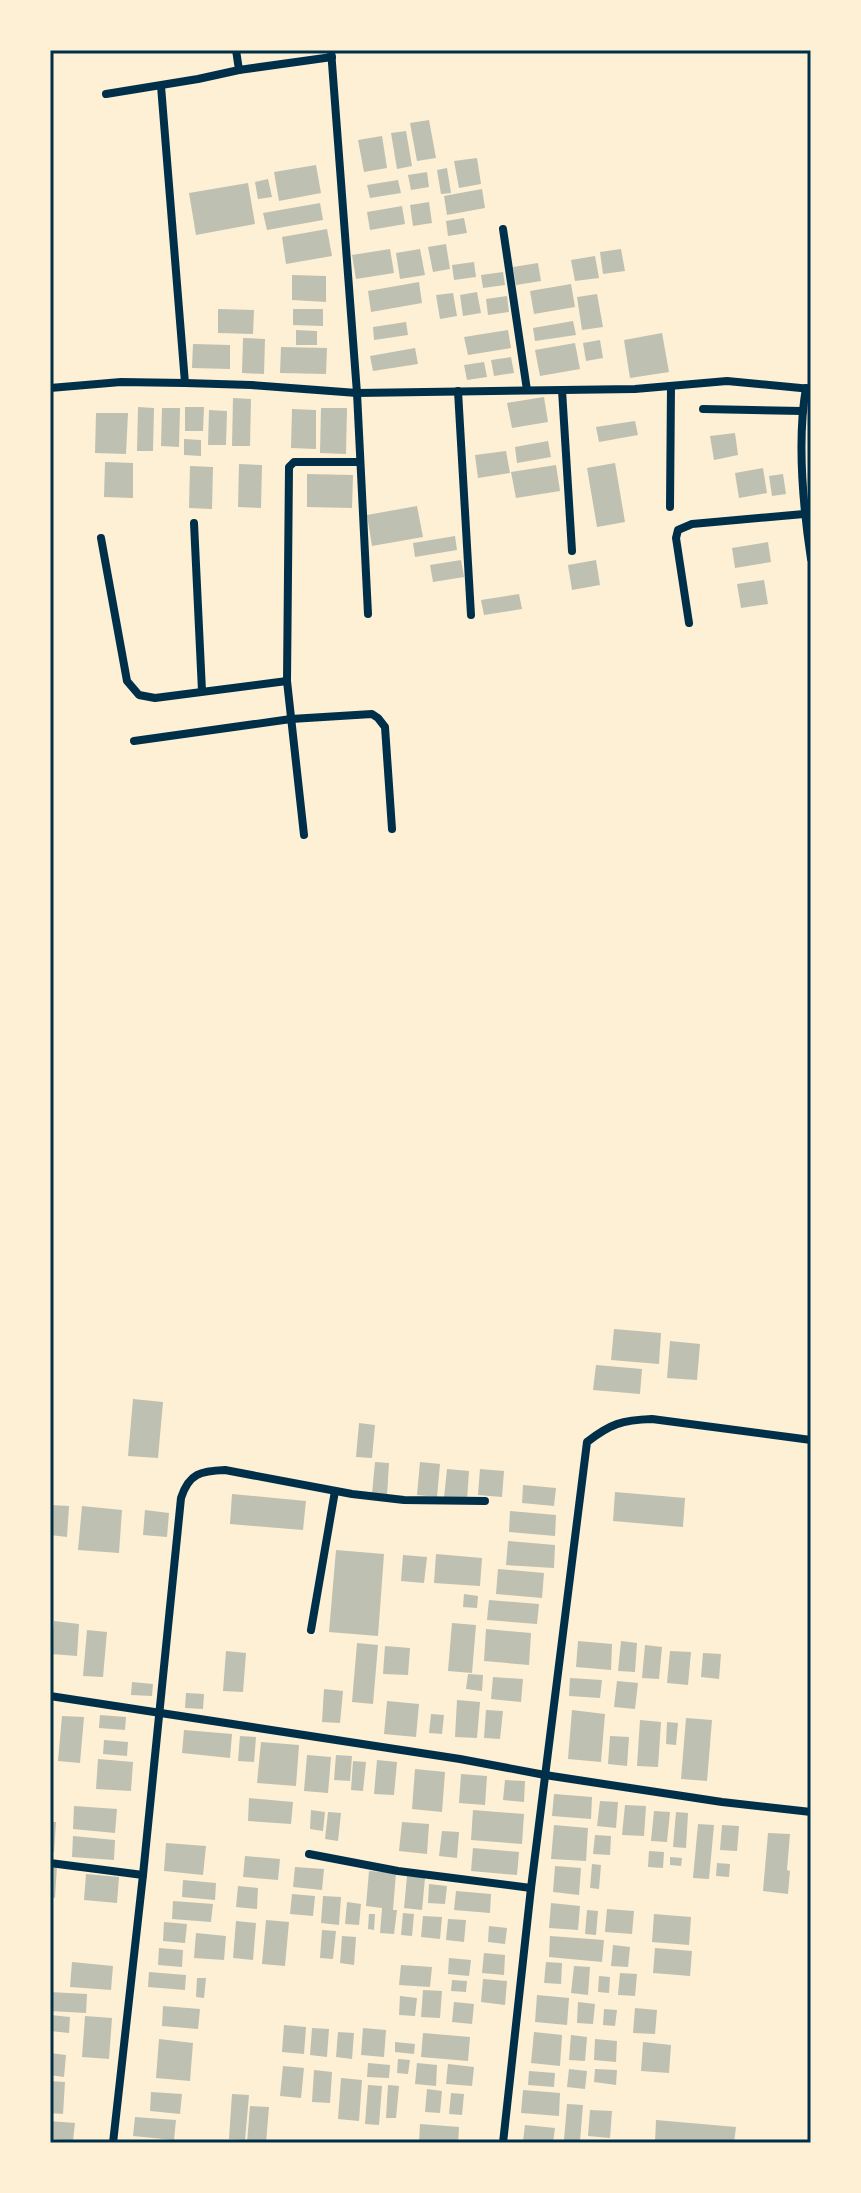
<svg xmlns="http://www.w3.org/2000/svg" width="861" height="2193" viewBox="0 0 861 2193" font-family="Montserrat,sans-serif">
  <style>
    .building { fill: #bec0b2 }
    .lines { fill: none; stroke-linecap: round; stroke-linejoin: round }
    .minor { stroke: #003049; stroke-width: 8 }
    .neatline { fill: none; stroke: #003049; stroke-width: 3 }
  </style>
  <rect width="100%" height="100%" fill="#fdf0d5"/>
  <g class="building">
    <path d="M 429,120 L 436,158 L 417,161 L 410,123 Z"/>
    <path d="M 406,131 L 412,166 L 397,169 L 391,133 Z"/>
    <path d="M 382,136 L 387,168 L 364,172 L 358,140 Z"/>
    <path d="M 477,158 L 481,184 L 459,188 L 454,161 Z"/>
    <path d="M 316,165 L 321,193 L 279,201 L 274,172 Z"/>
    <path d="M 447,168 L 451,193 L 441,194 L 437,170 Z"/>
    <path d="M 427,172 L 429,187 L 411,190 L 408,175 Z"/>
    <path d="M 268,179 L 272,197 L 258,199 L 255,182 Z"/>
    <path d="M 398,180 L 401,193 L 370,198 L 367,185 Z"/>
    <path d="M 248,183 L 255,224 L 196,235 L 189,193 Z"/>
    <path d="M 482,189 L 485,208 L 447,215 L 444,196 Z"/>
    <path d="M 429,202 L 432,223 L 413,226 L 410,205 Z"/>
    <path d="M 320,203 L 323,220 L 267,230 L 263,213 Z"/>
    <path d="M 402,206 L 405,224 L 370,230 L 367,212 Z"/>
    <path d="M 464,218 L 467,233 L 448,236 L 446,221 Z"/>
    <path d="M 327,229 L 332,256 L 286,264 L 282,237 Z"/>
    <path d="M 446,244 L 450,269 L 433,272 L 428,247 Z"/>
    <path d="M 390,249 L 394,273 L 356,279 L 352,255 Z"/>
    <path d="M 420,249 L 425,275 L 400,279 L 396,253 Z"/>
    <path d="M 621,249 L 625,271 L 603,274 L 600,252 Z"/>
    <path d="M 595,256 L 599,278 L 575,281 L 571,260 Z"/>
    <path d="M 474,262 L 476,277 L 454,280 L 452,265 Z"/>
    <path d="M 538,263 L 541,281 L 516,285 L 513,267 Z"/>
    <path d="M 503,272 L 505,285 L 483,288 L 481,275 Z"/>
    <path d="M 292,275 L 326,276 L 326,302 L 292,300 Z"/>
    <path d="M 419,282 L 422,303 L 371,312 L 368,291 Z"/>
    <path d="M 571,284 L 575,307 L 534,314 L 530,291 Z"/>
    <path d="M 477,292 L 481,313 L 463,316 L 460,295 Z"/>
    <path d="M 453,293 L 457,316 L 440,319 L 436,295 Z"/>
    <path d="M 597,294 L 603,327 L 582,330 L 577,297 Z"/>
    <path d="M 507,296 L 509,312 L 488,315 L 486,299 Z"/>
    <path d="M 218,309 L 254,310 L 253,334 L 218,333 Z"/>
    <path d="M 293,309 L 323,309 L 323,326 L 293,325 Z"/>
    <path d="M 573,321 L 576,335 L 535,341 L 533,328 Z"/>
    <path d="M 406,322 L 408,335 L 374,340 L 373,327 Z"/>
    <path d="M 296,330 L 317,331 L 317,345 L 296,345 Z"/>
    <path d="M 508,330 L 511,348 L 468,355 L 464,337 Z"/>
    <path d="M 662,333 L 669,372 L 630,378 L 624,340 Z"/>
    <path d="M 243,338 L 265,339 L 264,374 L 242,373 Z"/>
    <path d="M 600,340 L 603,358 L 586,361 L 583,343 Z"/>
    <path d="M 575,343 L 580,369 L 540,376 L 535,350 Z"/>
    <path d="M 193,344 L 230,345 L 230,369 L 192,368 Z"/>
    <path d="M 281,347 L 327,348 L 326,374 L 280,373 Z"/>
    <path d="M 415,348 L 418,364 L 373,371 L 370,356 Z"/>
    <path d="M 511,357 L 514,373 L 494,376 L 491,360 Z"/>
    <path d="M 484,362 L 487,377 L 467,380 L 464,365 Z"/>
    <path d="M 544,397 L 548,422 L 512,428 L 507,403 Z"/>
    <path d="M 233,398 L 251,399 L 250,446 L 232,446 Z"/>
    <path d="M 138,407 L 154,408 L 153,451 L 137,451 Z"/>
    <path d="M 185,407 L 204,407 L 203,431 L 185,431 Z"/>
    <path d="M 162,408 L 180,408 L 179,447 L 161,446 Z"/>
    <path d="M 321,408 L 347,408 L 346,454 L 320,453 Z"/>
    <path d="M 292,409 L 316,410 L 316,449 L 291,448 Z"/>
    <path d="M 209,410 L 227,411 L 226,445 L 208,445 Z"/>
    <path d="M 96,413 L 128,413 L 126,454 L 95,453 Z"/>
    <path d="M 635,421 L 638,435 L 599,442 L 596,427 Z"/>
    <path d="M 735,433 L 738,455 L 714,460 L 710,436 Z"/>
    <path d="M 184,439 L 201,440 L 201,456 L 184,455 Z"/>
    <path d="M 548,441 L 551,457 L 517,463 L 515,447 Z"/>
    <path d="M 506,451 L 510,473 L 478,478 L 475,455 Z"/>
    <path d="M 105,462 L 133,463 L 133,498 L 104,497 Z"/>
    <path d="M 615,463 L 625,522 L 597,527 L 587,468 Z"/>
    <path d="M 239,464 L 262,465 L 261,508 L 238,507 Z"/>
    <path d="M 556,465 L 560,491 L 516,498 L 511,472 Z"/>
    <path d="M 190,466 L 213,467 L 212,509 L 189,508 Z"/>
    <path d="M 763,468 L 767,493 L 739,498 L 735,473 Z"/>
    <path d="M 307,474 L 353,475 L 352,508 L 307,507 Z"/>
    <path d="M 783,474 L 786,494 L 772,496 L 769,476 Z"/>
    <path d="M 417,506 L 423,537 L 372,546 L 367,515 Z"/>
    <path d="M 455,536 L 457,550 L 415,557 L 413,543 Z"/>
    <path d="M 768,542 L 771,562 L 735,568 L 732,548 Z"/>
    <path d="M 461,560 L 464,577 L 433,582 L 430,565 Z"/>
    <path d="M 596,560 L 600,585 L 572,590 L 568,565 Z"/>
    <path d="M 764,580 L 768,604 L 741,608 L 737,584 Z"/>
    <path d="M 519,594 L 522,609 L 484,615 L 481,600 Z"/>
    <path d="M 614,1329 L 661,1333 L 659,1364 L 611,1360 Z"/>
    <path d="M 670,1341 L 700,1344 L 697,1380 L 667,1378 Z"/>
    <path d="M 596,1365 L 642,1369 L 640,1394 L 593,1390 Z"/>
    <path d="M 133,1399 L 163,1402 L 158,1458 L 128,1456 Z"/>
    <path d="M 359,1423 L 375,1425 L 372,1458 L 356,1457 Z"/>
    <path d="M 375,1462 L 389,1463 L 387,1496 L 372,1494 Z"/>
    <path d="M 420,1462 L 440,1464 L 437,1497 L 417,1495 Z"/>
    <path d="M 447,1469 L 469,1471 L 467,1500 L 444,1498 Z"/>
    <path d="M 480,1469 L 504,1471 L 502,1497 L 478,1495 Z"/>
    <path d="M 523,1485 L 556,1488 L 554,1506 L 522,1503 Z"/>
    <path d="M 615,1492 L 685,1498 L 683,1527 L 613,1521 Z"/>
    <path d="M 232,1494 L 306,1501 L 303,1530 L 230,1524 Z"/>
    <path d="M 50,1505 L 69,1506 L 67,1537 L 50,1535 Z"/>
    <path d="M 82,1506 L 122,1510 L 119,1553 L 78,1550 Z"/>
    <path d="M 145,1510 L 169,1513 L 167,1537 L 143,1535 Z"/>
    <path d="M 510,1511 L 556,1515 L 555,1536 L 509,1532 Z"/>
    <path d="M 508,1541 L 555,1545 L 554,1568 L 506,1565 Z"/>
    <path d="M 336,1550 L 384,1554 L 378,1636 L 329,1632 Z"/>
    <path d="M 436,1554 L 482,1558 L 480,1586 L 434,1583 Z"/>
    <path d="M 403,1555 L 427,1557 L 424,1583 L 401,1581 Z"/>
    <path d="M 498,1569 L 544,1573 L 542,1598 L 496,1594 Z"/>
    <path d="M 464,1594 L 478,1596 L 477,1608 L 463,1607 Z"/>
    <path d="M 489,1600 L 539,1604 L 537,1624 L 487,1620 Z"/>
    <path d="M 54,1621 L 79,1624 L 77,1656 L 51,1654 Z"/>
    <path d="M 452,1623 L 476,1625 L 472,1673 L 448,1671 Z"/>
    <path d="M 486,1629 L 531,1633 L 529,1665 L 484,1661 Z"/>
    <path d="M 87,1630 L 107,1632 L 103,1677 L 83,1676 Z"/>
    <path d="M 578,1641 L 612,1644 L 611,1670 L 576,1667 Z"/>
    <path d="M 621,1641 L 637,1643 L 635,1672 L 618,1671 Z"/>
    <path d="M 357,1643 L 378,1645 L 373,1704 L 352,1702 Z"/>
    <path d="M 645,1645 L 662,1647 L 659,1679 L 642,1678 Z"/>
    <path d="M 385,1646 L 410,1648 L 408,1675 L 383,1674 Z"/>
    <path d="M 226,1651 L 246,1653 L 243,1692 L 223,1691 Z"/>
    <path d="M 670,1651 L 691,1652 L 688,1685 L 667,1683 Z"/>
    <path d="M 703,1653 L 721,1654 L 719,1679 L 701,1677 Z"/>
    <path d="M 468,1674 L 483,1675 L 482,1691 L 466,1689 Z"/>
    <path d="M 493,1677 L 523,1679 L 521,1702 L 491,1699 Z"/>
    <path d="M 570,1678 L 602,1680 L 600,1698 L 569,1696 Z"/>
    <path d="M 617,1681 L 638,1683 L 635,1709 L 614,1707 Z"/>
    <path d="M 132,1682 L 153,1684 L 152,1696 L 131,1695 Z"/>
    <path d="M 324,1689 L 343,1691 L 340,1723 L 322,1722 Z"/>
    <path d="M 186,1693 L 204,1694 L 203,1709 L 185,1708 Z"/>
    <path d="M 457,1700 L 480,1702 L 477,1738 L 455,1737 Z"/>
    <path d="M 387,1701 L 419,1704 L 416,1737 L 384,1734 Z"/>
    <path d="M 486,1710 L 503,1711 L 500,1739 L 484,1738 Z"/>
    <path d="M 572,1710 L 605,1714 L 601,1762 L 568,1759 Z"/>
    <path d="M 431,1714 L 444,1715 L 442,1734 L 429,1733 Z"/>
    <path d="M 100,1715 L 126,1717 L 125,1730 L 99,1728 Z"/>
    <path d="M 62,1716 L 84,1717 L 80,1763 L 58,1761 Z"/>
    <path d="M 686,1718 L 712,1720 L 707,1781 L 681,1779 Z"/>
    <path d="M 640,1720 L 661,1722 L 658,1767 L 637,1766 Z"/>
    <path d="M 667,1722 L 678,1723 L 676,1745 L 666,1744 Z"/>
    <path d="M 184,1730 L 232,1734 L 230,1758 L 182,1753 Z"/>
    <path d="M 240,1736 L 256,1737 L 254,1762 L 238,1761 Z"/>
    <path d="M 610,1736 L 629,1737 L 627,1766 L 608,1764 Z"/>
    <path d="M 104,1740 L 128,1742 L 127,1756 L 103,1754 Z"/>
    <path d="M 261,1742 L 299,1745 L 296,1786 L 257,1783 Z"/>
    <path d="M 307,1755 L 331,1757 L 328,1793 L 304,1791 Z"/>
    <path d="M 336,1755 L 352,1756 L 350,1781 L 334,1780 Z"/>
    <path d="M 98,1759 L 133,1762 L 131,1791 L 96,1789 Z"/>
    <path d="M 377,1760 L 397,1762 L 394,1795 L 374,1794 Z"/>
    <path d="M 353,1761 L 366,1762 L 363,1791 L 351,1790 Z"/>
    <path d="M 415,1769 L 445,1772 L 442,1812 L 412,1809 Z"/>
    <path d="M 461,1774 L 487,1776 L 485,1805 L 459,1803 Z"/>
    <path d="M 505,1780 L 525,1781 L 524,1802 L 503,1800 Z"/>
    <path d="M 554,1794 L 592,1797 L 591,1819 L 552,1816 Z"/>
    <path d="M 249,1798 L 293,1802 L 291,1824 L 248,1821 Z"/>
    <path d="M 600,1801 L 618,1802 L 616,1828 L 597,1826 Z"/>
    <path d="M 625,1805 L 646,1806 L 644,1836 L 622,1835 Z"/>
    <path d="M 74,1806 L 117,1809 L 115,1833 L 73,1829 Z"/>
    <path d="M 311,1810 L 325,1812 L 323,1831 L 310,1829 Z"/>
    <path d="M 473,1810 L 524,1814 L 522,1844 L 471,1840 Z"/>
    <path d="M 654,1811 L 670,1812 L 667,1842 L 651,1841 Z"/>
    <path d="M 328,1812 L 341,1813 L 338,1841 L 325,1839 Z"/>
    <path d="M 676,1812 L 688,1813 L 686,1848 L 673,1847 Z"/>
    <path d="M 50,1822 L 56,1822 L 54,1852 L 50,1852 Z"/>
    <path d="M 402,1822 L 429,1824 L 427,1854 L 399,1851 Z"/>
    <path d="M 698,1824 L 714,1825 L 709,1879 L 693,1878 Z"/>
    <path d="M 554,1825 L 588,1828 L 586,1861 L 551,1859 Z"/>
    <path d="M 722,1825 L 739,1826 L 737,1851 L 720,1850 Z"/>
    <path d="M 442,1831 L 459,1832 L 457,1858 L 439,1856 Z"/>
    <path d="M 768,1833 L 790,1834 L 787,1870 L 790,1871 L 788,1894 L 763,1891 Z"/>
    <path d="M 595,1835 L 611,1836 L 610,1855 L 593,1854 Z"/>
    <path d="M 73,1836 L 115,1840 L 114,1860 L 72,1857 Z"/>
    <path d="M 166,1843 L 206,1846 L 203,1875 L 164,1871 Z"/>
    <path d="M 473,1848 L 519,1852 L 517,1875 L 471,1871 Z"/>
    <path d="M 649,1851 L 664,1852 L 663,1868 L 648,1867 Z"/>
    <path d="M 245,1856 L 280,1859 L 278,1880 L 243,1877 Z"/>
    <path d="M 670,1857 L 682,1858 L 681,1866 L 670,1865 Z"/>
    <path d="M 717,1863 L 730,1864 L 729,1877 L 716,1876 Z"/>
    <path d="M 592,1864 L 601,1865 L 599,1889 L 590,1888 Z"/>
    <path d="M 50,1865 L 57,1866 L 55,1898 L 50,1897 Z"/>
    <path d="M 555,1866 L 581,1868 L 579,1895 L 553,1892 Z"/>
    <path d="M 295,1867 L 324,1869 L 322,1890 L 293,1887 Z"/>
    <path d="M 369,1871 L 396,1873 L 393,1910 L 397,1910 L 394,1934 L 380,1933 L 382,1908 L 366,1906 Z"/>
    <path d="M 86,1874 L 119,1877 L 117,1903 L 84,1900 Z"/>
    <path d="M 407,1876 L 425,1878 L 422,1910 L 404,1908 Z"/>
    <path d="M 183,1880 L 216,1883 L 215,1900 L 182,1897 Z"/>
    <path d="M 429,1884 L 447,1886 L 445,1904 L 428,1903 Z"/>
    <path d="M 238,1886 L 258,1888 L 257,1909 L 236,1907 Z"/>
    <path d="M 456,1891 L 491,1894 L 490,1913 L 454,1910 Z"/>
    <path d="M 292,1894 L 315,1896 L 313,1916 L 290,1914 Z"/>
    <path d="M 323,1896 L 341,1897 L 339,1925 L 321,1923 Z"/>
    <path d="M 173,1901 L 213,1904 L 211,1922 L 172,1919 Z"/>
    <path d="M 347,1902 L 361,1904 L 359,1925 L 345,1924 Z"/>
    <path d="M 551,1903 L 580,1906 L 578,1930 L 549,1928 Z"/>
    <path d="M 607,1909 L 634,1911 L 632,1934 L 605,1932 Z"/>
    <path d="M 587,1910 L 598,1911 L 596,1935 L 585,1934 Z"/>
    <path d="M 403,1913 L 414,1914 L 412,1936 L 401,1935 Z"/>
    <path d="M 369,1914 L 375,1914 L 374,1930 L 368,1929 Z"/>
    <path d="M 654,1914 L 691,1917 L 689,1945 L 652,1942 Z"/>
    <path d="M 423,1916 L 442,1917 L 440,1939 L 421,1937 Z"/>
    <path d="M 448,1919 L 466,1920 L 464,1942 L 446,1940 Z"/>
    <path d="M 266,1920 L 289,1922 L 285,1966 L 262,1964 Z"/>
    <path d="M 236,1921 L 256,1923 L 253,1960 L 233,1958 Z"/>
    <path d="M 164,1922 L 187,1924 L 185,1943 L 163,1941 Z"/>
    <path d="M 489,1926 L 507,1928 L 505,1944 L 488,1942 Z"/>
    <path d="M 322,1930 L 336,1931 L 333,1959 L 320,1958 Z"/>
    <path d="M 196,1933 L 226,1936 L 224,1960 L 194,1958 Z"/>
    <path d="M 342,1936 L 356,1937 L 354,1965 L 340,1963 Z"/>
    <path d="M 550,1936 L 604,1940 L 602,1962 L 549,1957 Z"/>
    <path d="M 613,1945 L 630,1947 L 628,1967 L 611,1966 Z"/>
    <path d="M 159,1948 L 183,1950 L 182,1967 L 158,1965 Z"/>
    <path d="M 655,1948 L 692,1951 L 690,1976 L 653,1973 Z"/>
    <path d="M 484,1953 L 505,1955 L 504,1975 L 482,1973 Z"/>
    <path d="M 449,1958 L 471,1960 L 469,1976 L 448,1974 Z"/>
    <path d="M 72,1962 L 113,1966 L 111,1990 L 70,1987 Z"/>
    <path d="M 546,1962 L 562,1963 L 561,1984 L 544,1983 Z"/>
    <path d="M 401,1965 L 432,1967 L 430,1987 L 399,1985 Z"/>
    <path d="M 574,1966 L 590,1967 L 588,1995 L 571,1993 Z"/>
    <path d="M 149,1972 L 186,1975 L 185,1990 L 148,1987 Z"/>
    <path d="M 620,1973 L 637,1974 L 635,1996 L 618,1995 Z"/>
    <path d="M 599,1976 L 610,1977 L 609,1993 L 598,1992 Z"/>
    <path d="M 197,1978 L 206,1978 L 204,1998 L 196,1997 Z"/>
    <path d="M 483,1979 L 507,1981 L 505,2005 L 481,2002 Z"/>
    <path d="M 452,1980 L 467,1981 L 466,1992 L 451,1991 Z"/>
    <path d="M 423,1990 L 442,1991 L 440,2018 L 421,2017 Z"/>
    <path d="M 50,1992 L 87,1994 L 86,2013 L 50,2011 Z"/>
    <path d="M 537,1995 L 569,1998 L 567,2025 L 535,2022 Z"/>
    <path d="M 400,1996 L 417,1998 L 415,2016 L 399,2015 Z"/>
    <path d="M 454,2002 L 474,2004 L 472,2024 L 452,2022 Z"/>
    <path d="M 578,2002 L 595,2004 L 593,2024 L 577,2023 Z"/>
    <path d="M 163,2006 L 200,2009 L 198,2029 L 162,2026 Z"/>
    <path d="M 635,2008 L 657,2010 L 655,2034 L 633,2033 Z"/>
    <path d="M 604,2009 L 617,2010 L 615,2026 L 603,2025 Z"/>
    <path d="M 50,2015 L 70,2017 L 69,2033 L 50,2031 Z"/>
    <path d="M 85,2016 L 112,2018 L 109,2059 L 82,2057 Z"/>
    <path d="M 284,2025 L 306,2027 L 304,2054 L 282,2052 Z"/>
    <path d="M 312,2028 L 329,2029 L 327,2057 L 310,2055 Z"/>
    <path d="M 363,2028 L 386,2030 L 384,2057 L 361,2055 Z"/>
    <path d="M 338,2032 L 354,2033 L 352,2059 L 336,2057 Z"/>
    <path d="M 534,2032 L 562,2035 L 560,2066 L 531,2063 Z"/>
    <path d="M 423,2033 L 470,2037 L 468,2061 L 421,2057 Z"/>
    <path d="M 571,2035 L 587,2037 L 585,2061 L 569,2060 Z"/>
    <path d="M 159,2039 L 193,2043 L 190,2081 L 156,2078 Z"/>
    <path d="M 595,2039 L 617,2041 L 616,2062 L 594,2060 Z"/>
    <path d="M 395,2042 L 415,2044 L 414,2054 L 395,2052 Z"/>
    <path d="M 643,2042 L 671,2045 L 669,2073 L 641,2071 Z"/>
    <path d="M 50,2053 L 66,2055 L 64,2077 L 50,2075 Z"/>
    <path d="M 398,2059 L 410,2060 L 408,2074 L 397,2073 Z"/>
    <path d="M 368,2063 L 390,2065 L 389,2078 L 367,2077 Z"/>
    <path d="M 417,2063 L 437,2065 L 436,2086 L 415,2084 Z"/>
    <path d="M 448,2064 L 474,2067 L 472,2086 L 446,2084 Z"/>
    <path d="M 283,2066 L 304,2068 L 301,2098 L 280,2096 Z"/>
    <path d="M 569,2069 L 587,2071 L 585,2089 L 567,2087 Z"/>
    <path d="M 595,2069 L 617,2070 L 616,2085 L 594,2082 Z"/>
    <path d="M 314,2070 L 332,2072 L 330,2103 L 312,2102 Z"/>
    <path d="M 529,2071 L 555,2073 L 554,2087 L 528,2085 Z"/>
    <path d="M 341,2078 L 362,2080 L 359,2121 L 338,2119 Z"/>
    <path d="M 50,2081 L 65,2082 L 63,2114 L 50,2113 Z"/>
    <path d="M 368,2085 L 382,2086 L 379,2125 L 365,2124 Z"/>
    <path d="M 388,2085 L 399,2086 L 396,2118 L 386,2118 Z"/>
    <path d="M 427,2089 L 442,2091 L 440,2113 L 425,2112 Z"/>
    <path d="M 523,2090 L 560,2093 L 559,2116 L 521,2113 Z"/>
    <path d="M 151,2092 L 182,2094 L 180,2114 L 150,2111 Z"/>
    <path d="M 451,2093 L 464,2094 L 462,2115 L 449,2114 Z"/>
    <path d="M 232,2094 L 249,2095 L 245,2140 L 229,2139 Z"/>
    <path d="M 567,2104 L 583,2105 L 580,2141 L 564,2140 Z"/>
    <path d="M 250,2106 L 269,2107 L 266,2143 L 247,2143 Z"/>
    <path d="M 590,2110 L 612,2111 L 610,2138 L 588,2136 Z"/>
    <path d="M 135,2117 L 176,2120 L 174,2140 L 133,2136 Z"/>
    <path d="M 656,2120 L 736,2127 L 734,2143 L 655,2143 Z"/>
    <path d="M 50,2121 L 75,2123 L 73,2141 L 50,2139 Z"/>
    <path d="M 420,2124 L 459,2127 L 458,2143 L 419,2143 Z"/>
    <path d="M 525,2125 L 555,2128 L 553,2143 L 523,2141 Z"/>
  </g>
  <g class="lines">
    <g class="minor">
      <path d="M 331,50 L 357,393 L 368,614"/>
      <path d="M 239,70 L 332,57"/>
      <path d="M 161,86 L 185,383"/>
      <path d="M 106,94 L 198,79 L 239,70 L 236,50"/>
      <path d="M 503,229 L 527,390"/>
      <path d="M 50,388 L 121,382 L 185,383 L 251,385 L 357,393 L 635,389 L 727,381 L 811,389"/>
      <path d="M 806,388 C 797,440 803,506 811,559"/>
      <path d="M 562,390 L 572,551"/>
      <path d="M 458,391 L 471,615"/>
      <path d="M 703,409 L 802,411"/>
      <path d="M 670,507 L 671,386"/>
      <path d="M 194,523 L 202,691"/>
      <path d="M 101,538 L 127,681 L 139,695 L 155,698 L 287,681 L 289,467 L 294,462 L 360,462"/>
      <path d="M 689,623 L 676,538 L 678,530 L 692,524 L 804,514"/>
      <path d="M 287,681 L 304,835"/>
      <path d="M 134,741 L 291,719 L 372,714 L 378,718 L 385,727 L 392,829"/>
      <path d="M 311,1630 L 335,1491"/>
      <path d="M 50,1696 L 460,1759 L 545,1775 L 722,1802 L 811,1812"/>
      <path d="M 309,1854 L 398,1871 L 531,1888"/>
      <path d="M 50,1863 L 143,1875"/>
      <path d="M 113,2143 L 143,1875 L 181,1498 C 189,1473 201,1471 225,1470 L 352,1494 L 404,1500 L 485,1501"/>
      <path d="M 503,2143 L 531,1888 L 587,1442 C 610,1424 622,1420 652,1419 L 811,1440"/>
    </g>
  </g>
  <rect width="861" height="2193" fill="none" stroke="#fdf0d5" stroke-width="104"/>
  <rect x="52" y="52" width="757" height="2089" class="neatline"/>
</svg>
